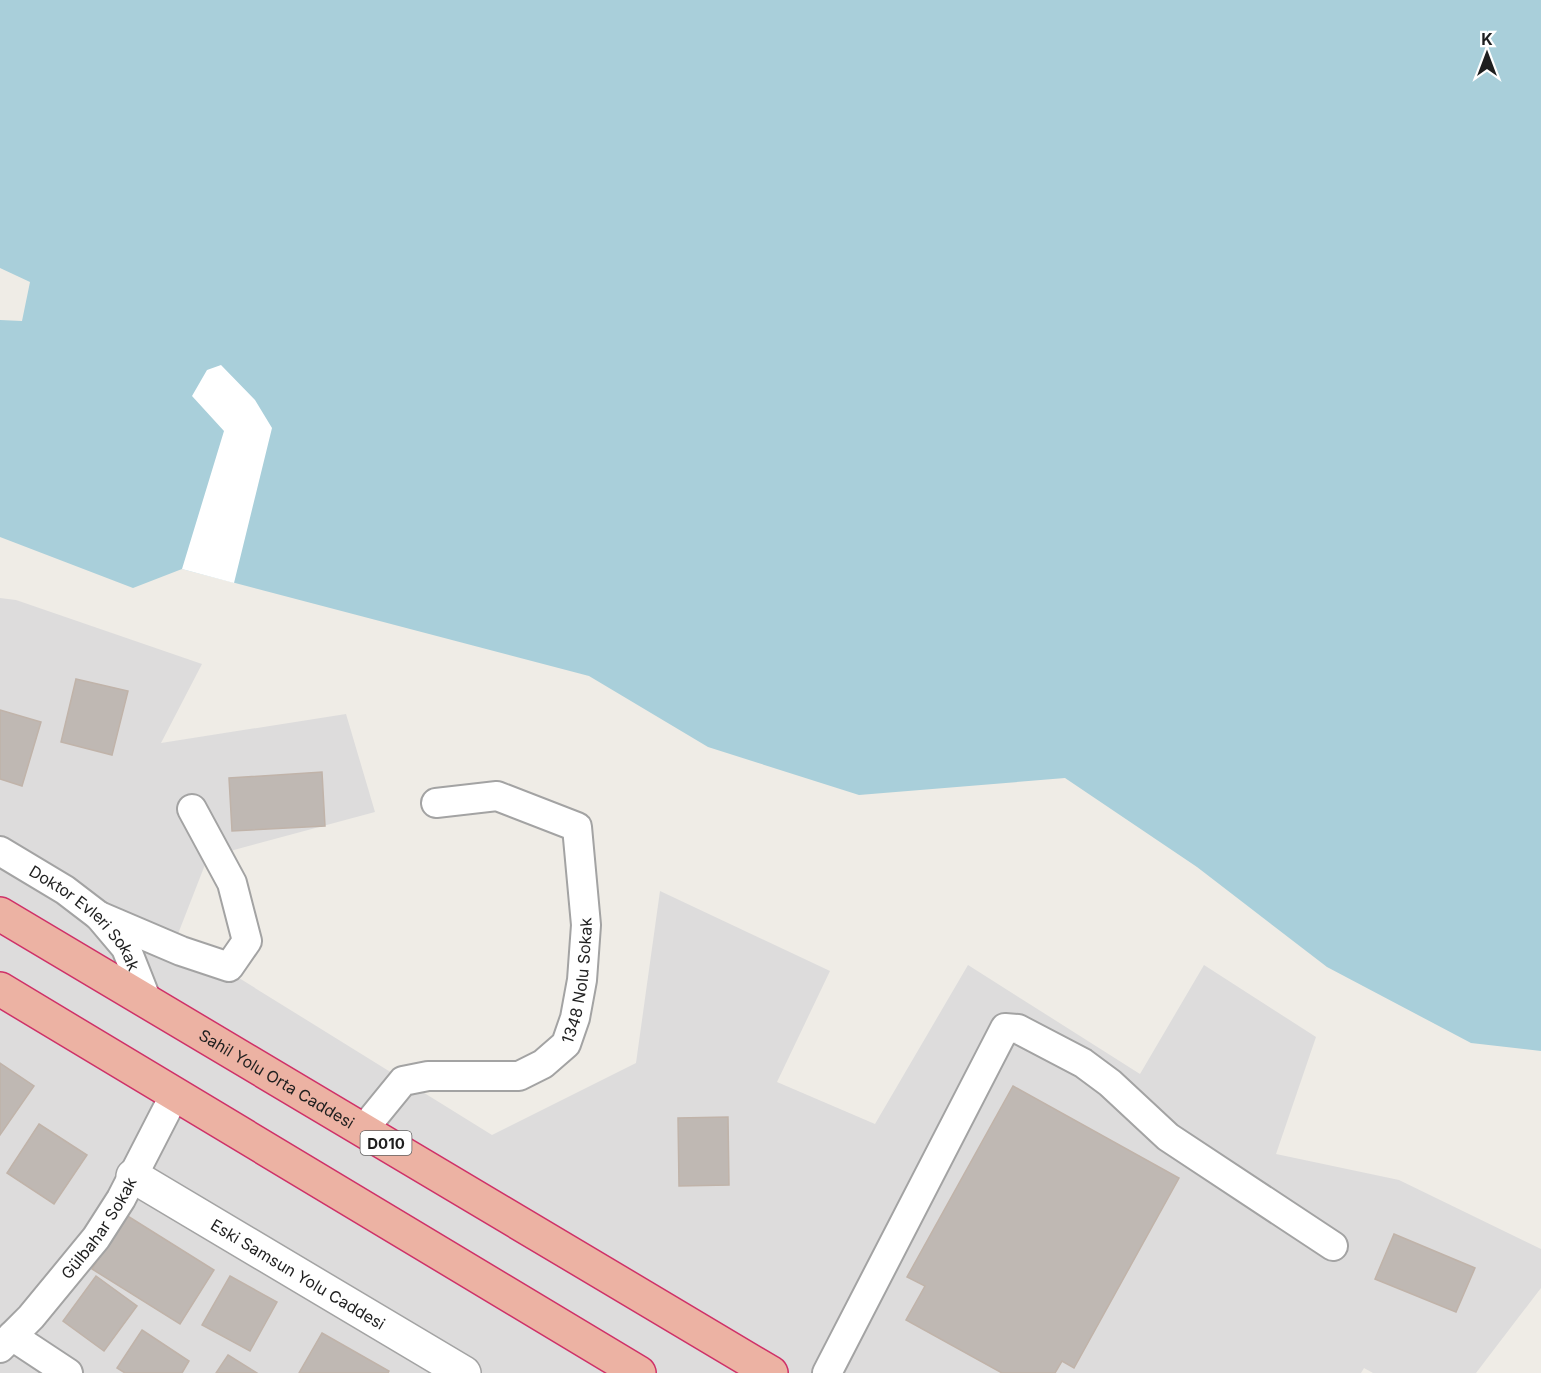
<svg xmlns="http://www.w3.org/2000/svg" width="1541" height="1373" viewBox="0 0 1541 1373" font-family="Inter,sans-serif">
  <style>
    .residential { fill: #dddcdc }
    .water { fill: #a9cfda }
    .pier { fill: #fff }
    .building { fill: #bfb8b3; stroke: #c0b3a9; stroke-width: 1.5 }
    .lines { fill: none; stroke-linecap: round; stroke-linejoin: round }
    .minor-casing { stroke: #a3a3a3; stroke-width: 32 }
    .tertiary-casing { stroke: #a3a3a3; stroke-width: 36 }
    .trunk-casing { stroke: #cf3168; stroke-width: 36 }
    .minor { stroke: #fff; stroke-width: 28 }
    .tertiary { stroke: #fff; stroke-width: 33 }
    .trunk { stroke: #ecb2a3; stroke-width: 33 }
    .labels { text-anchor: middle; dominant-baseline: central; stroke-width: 4.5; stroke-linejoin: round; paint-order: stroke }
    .shield { fill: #fff; stroke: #626262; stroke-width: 1.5 }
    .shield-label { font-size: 15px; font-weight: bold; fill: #1f1f1f }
    .street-label { font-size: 16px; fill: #1f1f1f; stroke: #fff }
  </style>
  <rect width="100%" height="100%" fill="#efece6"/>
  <path class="residential" d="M 0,598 L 16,600 L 202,664 L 161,743 L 346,714 L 375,812 L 208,857 L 176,939 L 492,1135 L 636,1063 L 660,891 L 830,971 L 777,1082 L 875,1124 L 968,965 L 1140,1074 L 1204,965 L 1316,1037 L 1276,1154 L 1399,1180 L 1541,1249 L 1541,1288 L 1476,1373 L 1373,1373 L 1364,1368 L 1361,1373 L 0,1373 Z"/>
  <path class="water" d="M 0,0 L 1541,0 L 1541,1051 L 1471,1043 L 1327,967 L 1197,867 L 1065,778 L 859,795 L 708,747 L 589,676 L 182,569 L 133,588 L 0,537 L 0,320 L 22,321 L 30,282 L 0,268 Z"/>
  <path class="pier" d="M 221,365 L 255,400 L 272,428 L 234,583 L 182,569 L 224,431 L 192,396 L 207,370 Z"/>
  <g class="building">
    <path d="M 76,679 L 128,691 L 112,755 L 61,742 Z"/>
    <path d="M 0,710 L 41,722 L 22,786 L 0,779 Z"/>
    <path d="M 322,772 L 325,826 L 232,831 L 229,778 Z"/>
    <path d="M 0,1063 L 34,1086 L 0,1135 Z"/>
    <path d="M 1013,1086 L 1179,1178 L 1074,1368 L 1062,1361 L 1055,1373 L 1002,1373 L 906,1320 L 925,1286 L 907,1277 Z"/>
    <path d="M 728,1117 L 729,1185 L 679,1186 L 678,1118 Z"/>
    <path d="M 39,1124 L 87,1155 L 54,1204 L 7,1173 Z"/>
    <path d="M 126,1215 L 214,1270 L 180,1324 L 92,1269 Z"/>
    <path d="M 1394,1234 L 1475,1268 L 1456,1312 L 1375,1279 Z"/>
    <path d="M 96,1276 L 137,1306 L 104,1351 L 63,1321 Z"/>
    <path d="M 230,1276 L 277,1302 L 250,1351 L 202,1325 Z"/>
    <path d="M 142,1330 L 189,1361 L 182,1373 L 125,1373 L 117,1368 Z"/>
    <path d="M 322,1333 L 389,1371 L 388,1373 L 299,1373 Z"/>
    <path d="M 228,1355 L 257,1373 L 216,1373 Z"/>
  </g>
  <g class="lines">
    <defs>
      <g id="minor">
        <path id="s1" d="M 0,851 L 65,890 L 99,916 L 126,948 L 147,1001"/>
        <path d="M 99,916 L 181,951 L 229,967 L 247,941 L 232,883 L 192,809"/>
        <path id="s2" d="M 363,1130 L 403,1081 L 428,1076 L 519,1076 L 543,1064 L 566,1044 L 575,1018 L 582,980 L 586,925 L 577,827 L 497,796 L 436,803"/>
        <path d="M 12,1336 L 68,1373"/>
        <path id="s3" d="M 0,1348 L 31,1317 L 96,1238 L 121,1199 L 175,1094"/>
        <path d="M 827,1373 L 1005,1028 L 1018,1029 L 1083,1063 L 1110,1083 L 1168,1137 L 1333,1246"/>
      </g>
      <g id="tertiary">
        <path id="s4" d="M 133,1176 L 464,1373"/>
      </g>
      <g id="trunk">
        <path id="s5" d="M 0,914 L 771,1373"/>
        <path d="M 0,989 L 639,1373"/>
      </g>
    </defs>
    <use href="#minor" class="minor-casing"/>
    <use href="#tertiary" class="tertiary-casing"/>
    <use href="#trunk" class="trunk-casing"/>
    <use href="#minor" class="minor"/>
    <use href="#tertiary" class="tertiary"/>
    <use href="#trunk" class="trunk"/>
  </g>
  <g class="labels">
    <rect class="shield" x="360.5" y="1131" width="51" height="24" rx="4.5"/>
    <g class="shield-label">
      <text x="386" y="1143">D010</text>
    </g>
    <g class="street-label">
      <text stroke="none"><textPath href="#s1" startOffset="110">Doktor Evleri Sokak</textPath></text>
      <text stroke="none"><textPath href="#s2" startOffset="302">1348 Nolu Sokak</textPath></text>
      <text stroke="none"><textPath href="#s5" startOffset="322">Sahil Yolu Orta Caddesi</textPath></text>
      <text stroke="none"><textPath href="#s3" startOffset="156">Gülbahar Sokak</textPath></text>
      <text stroke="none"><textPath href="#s4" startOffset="192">Eski Samsun Yolu Caddesi</textPath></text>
    </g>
  </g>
  <g transform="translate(1487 54)" stroke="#ffffff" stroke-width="4.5" paint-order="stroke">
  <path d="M0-4.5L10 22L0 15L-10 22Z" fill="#1f1f1f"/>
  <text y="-9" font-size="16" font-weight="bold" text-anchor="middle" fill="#1f1f1f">K</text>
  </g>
</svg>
